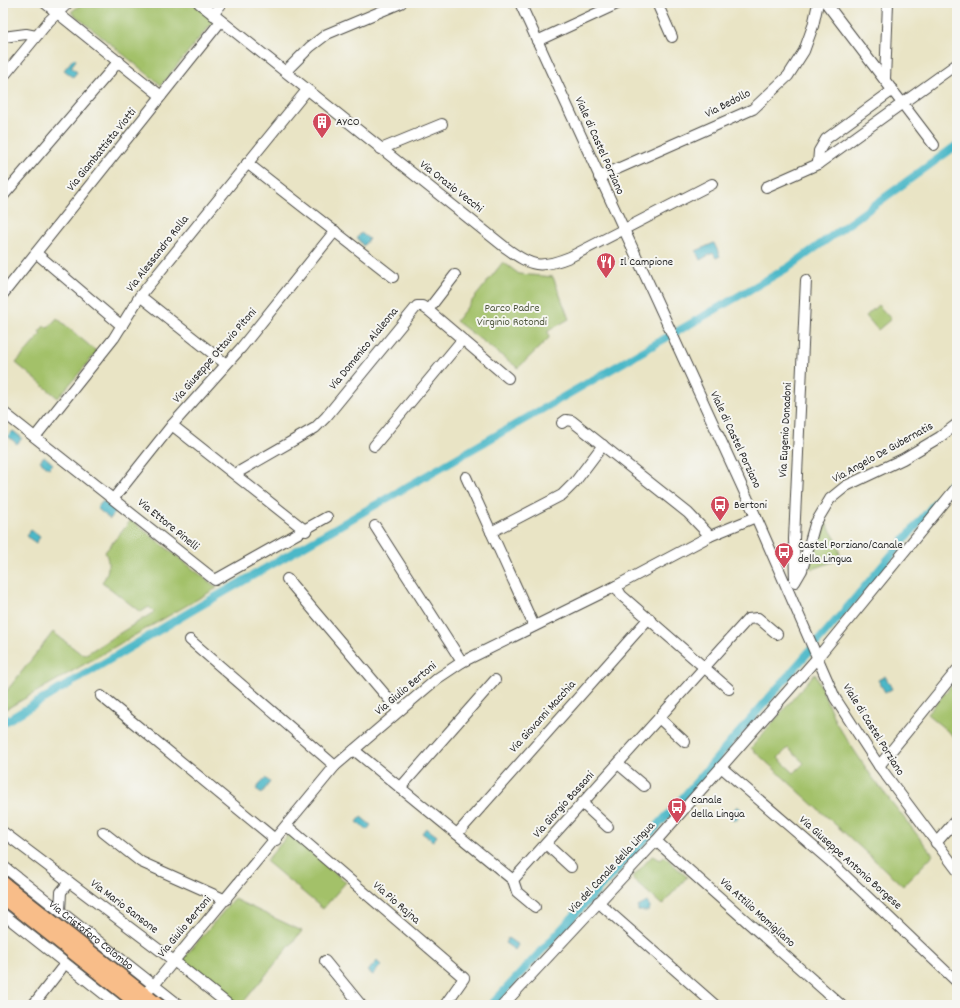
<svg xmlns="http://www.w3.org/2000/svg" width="960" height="1008" viewBox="0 0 960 1008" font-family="Dekko,sans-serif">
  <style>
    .green { fill: #a3c169; stroke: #67764a; fill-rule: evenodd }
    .water { fill: #4cb8c8; stroke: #3c727a }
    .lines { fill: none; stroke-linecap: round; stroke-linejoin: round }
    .canal { stroke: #4cb8c8; stroke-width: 8 }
    .minor-casing { stroke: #484742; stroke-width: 12 }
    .major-casing { stroke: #484742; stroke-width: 15 }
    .minor { stroke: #fff; stroke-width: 10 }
    .major { stroke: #f8bd89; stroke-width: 13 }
    .labels { text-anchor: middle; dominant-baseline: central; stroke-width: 4; stroke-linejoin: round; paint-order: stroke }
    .street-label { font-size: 12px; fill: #2b2b2b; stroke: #f6f6f2 }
    .poi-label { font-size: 12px; fill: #2b2b2b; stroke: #f6f6f2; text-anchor: start }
    .park-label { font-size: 12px; fill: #4f583e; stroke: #f6f6f2 }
  </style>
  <rect width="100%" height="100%" fill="#f6f6f2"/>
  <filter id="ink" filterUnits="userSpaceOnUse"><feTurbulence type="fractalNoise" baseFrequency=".025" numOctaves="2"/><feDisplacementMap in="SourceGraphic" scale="8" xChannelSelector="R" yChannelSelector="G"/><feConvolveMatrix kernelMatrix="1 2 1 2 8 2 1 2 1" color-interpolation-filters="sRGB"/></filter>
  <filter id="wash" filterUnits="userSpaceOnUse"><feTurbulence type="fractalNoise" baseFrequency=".012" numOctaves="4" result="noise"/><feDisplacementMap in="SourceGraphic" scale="16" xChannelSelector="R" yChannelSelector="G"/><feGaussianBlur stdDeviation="0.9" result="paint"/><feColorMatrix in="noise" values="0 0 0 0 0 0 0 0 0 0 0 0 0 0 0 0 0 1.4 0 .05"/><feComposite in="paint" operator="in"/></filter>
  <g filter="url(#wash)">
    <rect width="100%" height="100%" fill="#e9e4c5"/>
    <g class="green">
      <path d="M 83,3 L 193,3 L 214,20 L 161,85 L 71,12 Z"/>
      <path d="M 503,262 L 519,274 L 553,277 L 569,319 L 548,331 L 549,338 L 518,368 L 456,321 Z"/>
      <path d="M 878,305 L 891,319 L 878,330 L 866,316 Z"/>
      <path d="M 57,318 L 97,352 L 58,398 L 16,363 L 41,334 L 39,332 L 44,326 L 48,328 Z"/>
      <path d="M 823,518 L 838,543 L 840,556 L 835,561 L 813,569 L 810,566 Z"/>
      <path d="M 131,520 L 217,588 L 3,711 L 3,692 L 5,693 L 53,632 L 80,653 L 86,654 L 154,612 L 149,607 L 141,612 L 139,611 L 102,582 C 109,574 110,561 105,552 Z"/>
      <path d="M 815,673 L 836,723 L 872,777 L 933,855 L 903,886 L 751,748 ZM 788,748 L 804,763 L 794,773 L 778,758 Z"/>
      <path d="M 957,679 L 957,739 L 927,714 Z"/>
      <path d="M 289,834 L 346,882 L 323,909 L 266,861 Z"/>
      <path d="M 652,856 L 661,860 L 664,856 L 687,877 L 662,905 L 632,878 Z"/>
      <path d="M 234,899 L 302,931 L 241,1005 L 236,1005 L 182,960 Z"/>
    </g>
    <g class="water">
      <path d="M 74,58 L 76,60 L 71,67 L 77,72 L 73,77 L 64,70 Z"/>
      <path d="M 361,233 L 369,239 L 363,246 L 357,237 Z"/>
      <path d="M 714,243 L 720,256 L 716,258 L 713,253 L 700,260 L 696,251 Z"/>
      <path d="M 13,431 L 22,438 L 17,444 L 8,436 Z"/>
      <path d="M 44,456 L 53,464 L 49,468 L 40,461 Z"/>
      <path d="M 103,501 L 116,511 L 110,519 L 97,508 Z"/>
      <path d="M 31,530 L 40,537 L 36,543 L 26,536 Z"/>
      <path d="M 885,676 L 892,689 L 885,692 L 878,680 Z"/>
      <path d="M 265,778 L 270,782 L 262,793 L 256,789 Z"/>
      <path d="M 737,806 L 742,810 L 738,815 L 737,820 L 733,820 L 732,818 L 734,815 L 732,812 Z"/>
      <path d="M 361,817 L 371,825 L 367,830 L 357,822 Z"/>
      <path d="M 426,828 L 437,836 L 433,841 L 422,833 Z"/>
      <path d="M 647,902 L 650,907 L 649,911 L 638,911 L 638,907 Z"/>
      <path d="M 508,938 L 518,945 L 515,950 L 505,943 Z"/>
      <path d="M 377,961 L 381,965 L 373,975 L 368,971 Z"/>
    </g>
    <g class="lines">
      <g class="canal">
        <path d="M 3,723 L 193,610 L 789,267 L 957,145"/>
        <path d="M 491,1005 L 672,810 L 851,603 L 957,477"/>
      </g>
    </g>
  </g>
  <g filter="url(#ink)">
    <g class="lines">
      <defs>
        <g id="minor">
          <path d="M 45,3 L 161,96"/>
          <path d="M 199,3 L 506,248 C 532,267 540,269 570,257 L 712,184"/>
          <path d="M 520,3 L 756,517 L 835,698 L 879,766 L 957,870"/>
          <path d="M 657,3 L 672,37"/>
          <path d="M 826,3 L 934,145"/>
          <path d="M 213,15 L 222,3"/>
          <path d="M 3,37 L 26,34 L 36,36"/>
          <path d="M 537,41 L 619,3"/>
          <path d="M 286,71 L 310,47 L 327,34 L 401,3"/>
          <path d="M 3,77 L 49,21 L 68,3"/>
          <path d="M 885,79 L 888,3"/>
          <path d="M 381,149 L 442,124"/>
          <path d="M 247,163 L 393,277"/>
          <path d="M 818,164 L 819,151 L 826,139 L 893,90"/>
          <path d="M 599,177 L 753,109 L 788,76 L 804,51 L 813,26 L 818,3"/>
          <path d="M 766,187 L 818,164 L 957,64"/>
          <path d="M 3,196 L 119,61"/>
          <path d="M 36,253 L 122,326"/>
          <path d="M 3,294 L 221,21"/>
          <path d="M 140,296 L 226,364"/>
          <path d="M 428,310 L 455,275"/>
          <path d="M 3,412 L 215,580 L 327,517"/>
          <path d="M 562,423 L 566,420 L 572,421 L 688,513 L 710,536"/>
          <path d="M 172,425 L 306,531"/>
          <path d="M 35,437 L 114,338 L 140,296 L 307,90"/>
          <path d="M 374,446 L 462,340"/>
          <path d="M 235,474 L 315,428 L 326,417 L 417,306 L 422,306 L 428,310 L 508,378"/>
          <path d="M 466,477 L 534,626"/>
          <path d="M 114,498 L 172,425 L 241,348 L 335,231"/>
          <path d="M 375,526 L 462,662"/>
          <path d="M 491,532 L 562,495 L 575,482 L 603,445"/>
          <path d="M 287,579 L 399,711"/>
          <path d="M 795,581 L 794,539 L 806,280"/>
          <path d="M 795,582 L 802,570 L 815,524 L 830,499 L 846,486 L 903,459 L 940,437 L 957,424"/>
          <path d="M 616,586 L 621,595 L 729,689"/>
          <path d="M 190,640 L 335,766"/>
          <path d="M 101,696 L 276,840"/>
          <path d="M 659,718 L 685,742"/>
          <path d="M 354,750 L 513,880 L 748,619 L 758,618 L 777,634"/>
          <path d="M 618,764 L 644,786"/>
          <path d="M 879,766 L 957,670"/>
          <path d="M 721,767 L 830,861 L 957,982"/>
          <path d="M 400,788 L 495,680"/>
          <path d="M 582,803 L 608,827"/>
          <path d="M 287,826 L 464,978 L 445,1005"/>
          <path d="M 3,832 L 174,961 L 229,1005"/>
          <path d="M 103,832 L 141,862 L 226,900"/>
          <path d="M 457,834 L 649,618"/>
          <path d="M 656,841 L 841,1005"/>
          <path d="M 936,843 L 957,819"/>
          <path d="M 546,844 L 571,867"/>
          <path id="s1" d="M 3,866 L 179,1005"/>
          <path d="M 513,880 L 517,892 L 535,907"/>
          <path d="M 598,902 L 715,1005"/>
          <path d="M 60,911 L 61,892 L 69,882"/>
          <path d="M 3,914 L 118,1005"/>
          <path d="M 325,961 L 361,1005"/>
          <path d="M 140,998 L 154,985 L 335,766 L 438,678 L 462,662 L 616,586 L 710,536 L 756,517"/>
          <path d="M 33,1005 L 61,969"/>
          <path d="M 503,1005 L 656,841 L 818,657 L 957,487"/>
        </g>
        <g id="major">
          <path d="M 3,883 L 158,1005"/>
          <path d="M 3,897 L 139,1005"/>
        </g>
      </defs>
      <use href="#minor" class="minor-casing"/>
      <use href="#major" class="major-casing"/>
      <use href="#minor" class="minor"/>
      <use href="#major" class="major"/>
    </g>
  </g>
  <defs>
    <symbol id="building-pin" viewBox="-11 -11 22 30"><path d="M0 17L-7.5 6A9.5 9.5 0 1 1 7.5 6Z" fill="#d1495b" stroke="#f6f6f2"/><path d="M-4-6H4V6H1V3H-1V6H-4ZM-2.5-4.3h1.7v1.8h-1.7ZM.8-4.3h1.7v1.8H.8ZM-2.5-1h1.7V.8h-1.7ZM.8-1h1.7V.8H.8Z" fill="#fff"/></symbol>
    <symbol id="restaurant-pin" viewBox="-11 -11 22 30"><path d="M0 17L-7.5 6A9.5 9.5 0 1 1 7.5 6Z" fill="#d1495b" stroke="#f6f6f2"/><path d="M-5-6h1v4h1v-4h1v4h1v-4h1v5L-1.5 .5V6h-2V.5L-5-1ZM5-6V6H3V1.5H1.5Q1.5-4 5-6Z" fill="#fff"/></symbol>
    <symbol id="bus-pin" viewBox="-11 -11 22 30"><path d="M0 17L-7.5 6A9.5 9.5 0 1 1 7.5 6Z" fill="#d1495b" stroke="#f6f6f2"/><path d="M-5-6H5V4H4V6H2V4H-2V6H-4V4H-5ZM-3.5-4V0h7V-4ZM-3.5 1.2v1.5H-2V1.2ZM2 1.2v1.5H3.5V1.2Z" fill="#fff"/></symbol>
  </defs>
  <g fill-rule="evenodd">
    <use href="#building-pin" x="311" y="111" width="22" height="30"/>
    <use href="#restaurant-pin" x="595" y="251" width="22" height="30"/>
    <use href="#bus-pin" x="709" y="494" width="22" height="30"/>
    <use href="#bus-pin" x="773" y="541" width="22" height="30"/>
    <use href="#bus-pin" x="666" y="796" width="22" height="30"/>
  </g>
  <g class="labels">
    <g class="street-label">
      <text transform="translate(728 104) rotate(-27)">Via Bedollo</text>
      <text transform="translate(599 146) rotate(66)">Viale di Castel Porziano</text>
      <text transform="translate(102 150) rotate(-51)">Via Giambattista Viotti</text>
      <text transform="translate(451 187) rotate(38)">Via Orazio Vecchi</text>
      <text transform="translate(158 254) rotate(-52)">Via Alessandro Rolla</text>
      <text transform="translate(364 349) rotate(-51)">Via Domenico Alaleona</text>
      <text transform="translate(215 356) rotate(-49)">Via Giuseppe Ottavio Pitoni</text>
      <text transform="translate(786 430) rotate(-87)">Via Eugenio Donadoni</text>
      <text transform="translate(735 440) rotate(65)">Viale di Castel Porziano</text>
      <text transform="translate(883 453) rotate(-29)">Via Angelo De Gubernatis</text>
      <text transform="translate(168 525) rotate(39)">Via Ettore Pinelli</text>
      <text transform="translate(406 689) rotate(-40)">Via Giulio Bertoni</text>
      <text transform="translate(543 717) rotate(-48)">Via Giovanni Macchia</text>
      <text transform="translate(873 730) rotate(58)">Viale di Castel Porziano</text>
      <text transform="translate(564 805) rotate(-48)">Via Giorgio Bassani</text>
      <text transform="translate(850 863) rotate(42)">Via Giuseppe Antonio Borgese</text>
      <text transform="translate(612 868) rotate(-47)">Via del Canale della Lingua</text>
      <text transform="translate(396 903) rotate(41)">Via Pio Rajna</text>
      <text transform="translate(124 907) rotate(37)">Via Mario Sansone</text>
      <text transform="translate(757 913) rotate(42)">Via Attilio Momigliano</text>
      <text transform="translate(185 927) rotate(-50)">Via Giulio Bertoni</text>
      <text stroke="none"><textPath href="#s1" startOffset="112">Via Cristoforo Colombo</textPath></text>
    </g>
    <g class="poi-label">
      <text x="336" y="122">AYCO</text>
      <text x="620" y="262">Il Campione</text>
      <text x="734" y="505">Bertoni</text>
      <text x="798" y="545">Castel Porziano/Canale<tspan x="798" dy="14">della Lingua</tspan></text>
      <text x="691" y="800">Canale<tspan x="691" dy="14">della Lingua</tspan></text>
    </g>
    <g class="park-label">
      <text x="512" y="308">Parco Padre<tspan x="512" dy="14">Virginio Rotondi</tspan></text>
    </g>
  </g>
  <rect width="960" height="1008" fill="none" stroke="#f6f6f2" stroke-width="16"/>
</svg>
